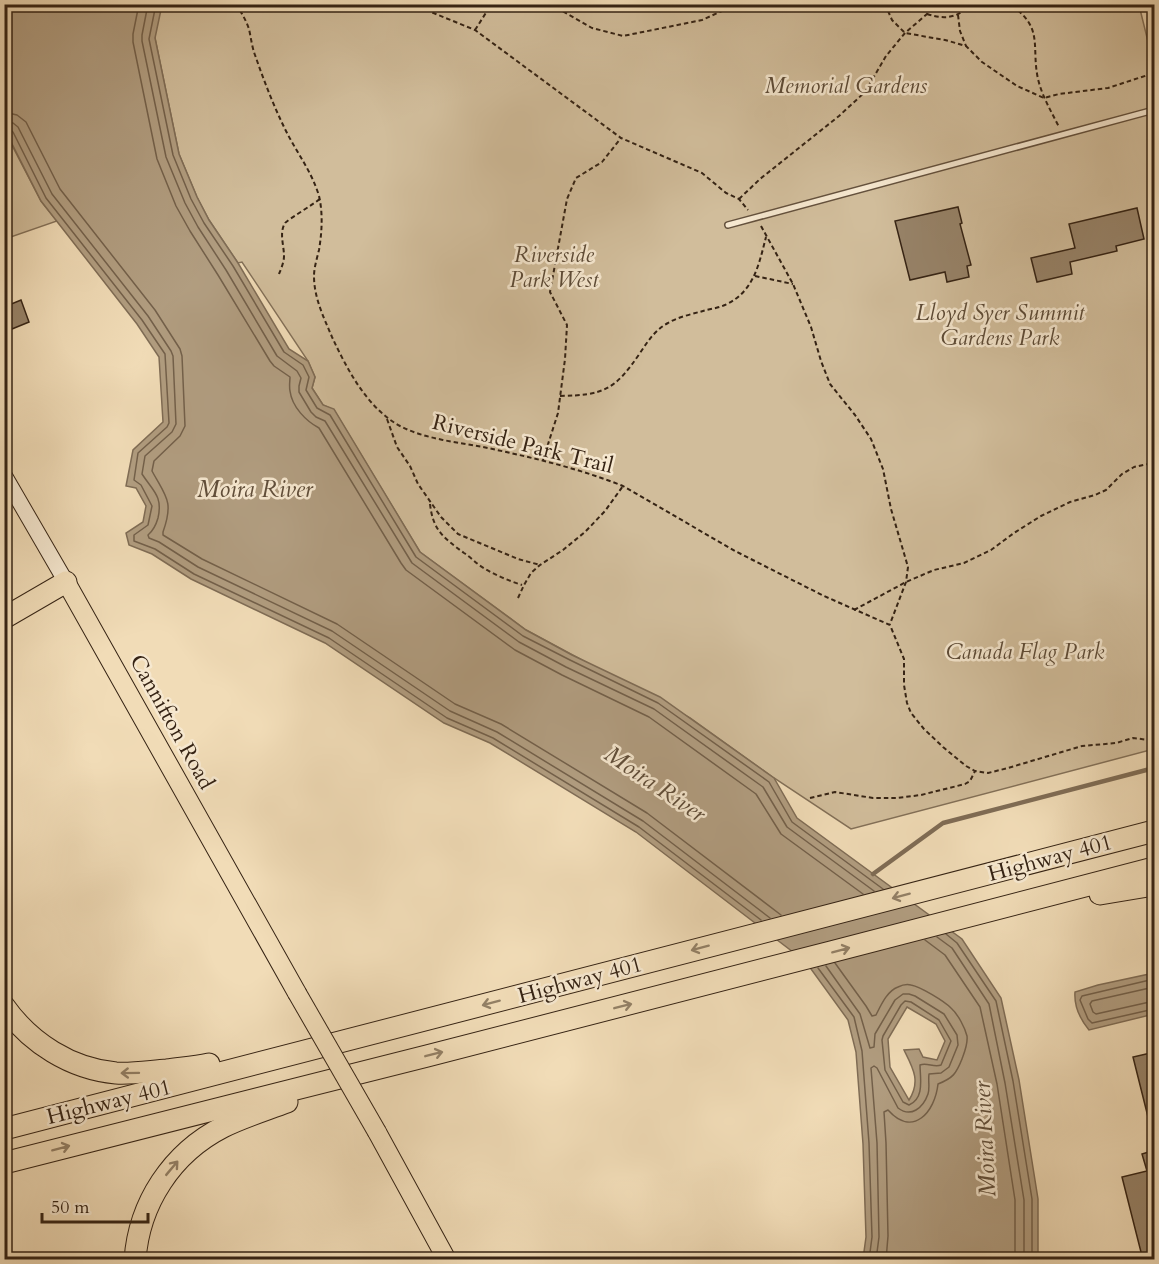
<svg xmlns="http://www.w3.org/2000/svg" width="1159" height="1264" viewBox="0 0 1159 1264" font-family="Cardo,serif">
  <style>
    .green { fill: #d1bd9b; stroke: #837058; stroke-width: 1.5 }
    .water { fill: #b19d80; stroke: #7f6c55; stroke-width: 1.5; fill-rule: evenodd }
    .lines { fill: none; stroke-linecap: round; stroke-linejoin: round }
    .shore { stroke: #73604a; stroke-width: 1.5 }
    .stream { stroke: #7f6c55; stroke-width: 4.5 }
    .building { fill: #978369; stroke: #352314; stroke-width: 1.5 }
    .service-casing { stroke: #64513d; stroke-width: 8 }
    .secondary-casing { stroke: #352314; stroke-width: 17 }
    .primary-casing { stroke: #352314; stroke-width: 20 }
    .motorway-casing { stroke: #352314; stroke-width: 23 }
    .path { stroke: #352314; stroke-width: 2; stroke-dasharray: 4.5 3; stroke-linecap: butt }
    .service { stroke: #f6e8d0; stroke-width: 5 }
    .secondary { stroke: #f6e8d0; stroke-width: 15 }
    .primary { stroke: #f1dcb7; stroke-width: 18 }
    .motorway { stroke: #f1dcb7; stroke-width: 21 }
    .primary-bridge-casing { stroke: #352314; stroke-width: 20; stroke-linecap: butt }
    .primary-bridge { stroke: #f1dcb7; stroke-width: 18 }
    .oneway { stroke: #938066 }
    .labels { text-anchor: middle; dominant-baseline: central; stroke-width: 5; stroke-linejoin: round; paint-order: stroke }
    .park-label { font-size: 22px; font-style: italic; fill: #5c4a36; stroke: #f6e8d0 }
    .street-label { font-size: 22px; fill: #352314; stroke: #f6e8d0 }
    .water-label { font-size: 24px; font-style: italic; fill: #604e3a; stroke: #f6e8d0 }
  </style>
  <rect width="100%" height="100%" fill="#f1dcb7"/>
  <filter id="stains"><feTurbulence type="fractalNoise" baseFrequency=".00333" numOctaves="4"/><feColorMatrix values="0 0 0 0 .2 0 0 0 0 .09 0 0 0 0 .02 0 0 0 .5 -.17"/></filter>
  <radialGradient id="worn" r=".72"><stop offset=".6" stop-color="#630" stop-opacity="0"/><stop offset="1" stop-color="#630" stop-opacity=".3"/></radialGradient>
  <g class="green">
    <path d="M 156,4 L 1139,5 L 1154,66 L 1154,749 L 851,829 L 774,778 L 690,718 L 526,630 L 420,552 L 334,410 L 323,405 L 312,388 L 315,377 L 308,361 L 242,262 L 238,263 L 209,220 L 197,197 L 179,154 L 155,38 Z"/>
    <path d="M 4,130 L 41,201 L 57,221 L 5,239 Z"/>
  </g>
  <g class="water">
    <path d="M 5,5 L 162,5 L 155,38 L 179,154 L 197,197 L 209,220 L 238,263 L 289,349 L 308,361 L 315,377 L 312,388 L 323,405 L 334,409 L 420,552 L 526,630 L 572,655 L 660,697 L 774,778 L 797,818 L 962,939 L 1001,998 L 1019,1080 L 1038,1199 L 1038,1259 L 863,1259 L 866,1237 L 863,1144 L 856,1052 L 848,1020 L 806,962 L 636,832 L 490,743 L 444,723 L 325,643 L 191,579 L 152,554 L 129,545 L 126,533 L 143,522 L 146,506 L 136,488 L 126,486 L 133,450 L 163,422 L 159,357 L 137,324 L 41,201 L 5,130 ZM 907,1007 L 936,1024 L 945,1041 L 937,1060 L 923,1057 L 919,1049 L 904,1050 C 913,1068 921,1081 909,1100 L 890,1067 L 888,1039 Z"/>
    <path d="M 1154,973 L 1154,1014 L 1089,1030 C 1080,1019 1074,1006 1075,992 L 1098,985 Z"/>
  </g>
  <g class="lines">
    <g class="shore">
      <path d="M 139,4 L 133,34 L 133,42 L 157,159 L 176,206 L 190,231 L 218,275 L 270,361 L 274,366 L 290,377 C 290,381 289,386 290,391 C 292,407 306,421 319,428 L 401,563 L 406,570 L 515,650 L 562,675 L 649,717 L 756,794 L 781,834 L 863,894"/>
      <path d="M 148,4 L 142,35 L 142,41 L 166,157 L 185,203 L 198,227 L 226,270 L 277,356 L 297,371 L 301,378 L 299,386 L 299,392 L 311,412 L 316,417 L 325,421 L 412,563 L 519,642 L 566,667 L 654,709 L 763,787 L 787,827 L 874,891"/>
      <path d="M 156,4 L 149,39 L 173,155 L 191,199 L 204,223 L 233,266 L 284,352 L 303,365 L 309,377 L 306,390 L 317,408 L 330,415 L 416,557 L 523,636 L 570,660 L 658,703 L 769,782 L 792,822 L 883,889"/>
      <path d="M 4,112 L 17,115 L 26,122 L 60,189 L 155,310 L 180,349 L 182,356 L 185,426 L 180,436 L 154,461 L 152,471 C 166,497 174,501 163,532 L 163,535 L 202,559 L 337,624 L 455,704 L 501,724 L 647,813 L 781,915"/>
      <path d="M 4,121 L 13,123 L 18,127 L 52,194 L 148,316 L 171,351 L 173,356 L 176,424 L 172,432 L 145,456 L 142,474 C 153,491 163,496 158,518 C 156,525 154,530 148,535 L 149,538 L 159,542 L 198,567 L 332,631 L 450,711 L 497,732 L 643,821 L 770,918"/>
      <path d="M 4,129 L 9,129 L 13,132 L 46,198 L 142,320 L 165,354 L 169,423 L 167,427 L 138,453 L 134,480 L 141,485 L 152,506 L 148,525 L 134,535 L 134,541 L 155,549 L 194,574 L 329,638 L 447,718 L 493,738 L 639,827 L 761,920"/>
      <path d="M 946,934 L 957,943 L 996,1001 L 1013,1081 L 1032,1199 L 1032,1260"/>
      <path d="M 937,937 L 952,948 L 989,1004 L 1005,1083 L 1024,1200 L 1024,1260"/>
      <path d="M 925,940 L 945,955 L 980,1007 L 997,1084 L 1015,1200 L 1015,1260"/>
      <path d="M 835,963 L 866,1006 L 872,1016 L 876,1015 C 881,1005 887,991 898,987 C 902,985 907,984 911,985 C 921,987 944,1001 951,1008 C 958,1014 965,1028 967,1036 C 968,1044 965,1051 962,1059 C 956,1074 953,1078 938,1084 C 935,1112 913,1138 888,1110 L 884,1112 L 886,1143 L 888,1236 L 886,1260"/>
      <path d="M 826,966 L 860,1014 L 870,1048 L 874,1047 L 875,1034 L 895,1000 L 903,994 L 909,994 L 915,996 L 944,1014 L 957,1035 L 958,1045 L 949,1067 L 941,1073 L 929,1074 C 928,1081 930,1088 928,1094 C 923,1108 911,1118 898,1108 L 877,1068 L 874,1066 L 871,1068 L 877,1143 L 879,1237 L 876,1260"/>
      <path d="M 818,968 L 854,1017 L 862,1051 L 869,1143 L 872,1237 L 869,1260"/>
      <path d="M 1154,979 L 1082,996 L 1080,1000 L 1088,1019 L 1092,1023 L 1154,1009"/>
      <path d="M 1154,987 L 1092,1001 L 1090,1004 L 1093,1012 L 1096,1014 L 1154,1001"/>
      <path d="M 905,1001 L 911,1002 L 939,1020 L 951,1041 L 941,1065 C 934,1068 927,1062 920,1065 C 920,1078 925,1098 909,1105 L 903,1102 L 885,1070 L 882,1040 L 883,1036 L 901,1005 Z"/>
    </g>
    <path class="stream" d="M 873,874 L 943,823 L 1154,768"/>
  </g>
  <g class="building">
    <path d="M 958,207 L 962,223 L 960,224 L 971,265 L 967,266 L 969,277 L 947,282 L 945,272 L 910,280 L 895,221 Z"/>
    <path d="M 1137,208 L 1144,239 L 1116,246 L 1117,251 L 1070,262 L 1072,274 L 1037,282 L 1031,258 L 1075,248 L 1069,224 Z"/>
    <path d="M 21,300 L 29,322 L 12,329 L 4,311 L 4,307 Z"/>
    <path d="M 1155,1052 L 1155,1125 L 1150,1125 L 1133,1057 Z"/>
    <path d="M 1155,1150 L 1155,1260 L 1143,1260 L 1122,1177 L 1147,1171 L 1142,1154 Z"/>
  </g>
  <g class="lines">
    <defs>
      <path id="service" d="M 728,225 L 1154,110"/>
      <path id="secondary" d="M 4,475 L 66,582"/>
      <g id="primary">
        <path d="M 66,582 L 297,993"/>
        <path d="M 377,1132 L 447,1260"/>
      </g>
      <g id="motorway">
        <path d="M 4,618 L 66,582"/>
        <path d="M 1100,894 L 1154,885"/>
        <path d="M 4,1006 C 30,1043 71,1069 116,1073 C 133,1074 151,1071 167,1070 C 181,1068 195,1067 209,1064"/>
        <path d="M 4,1129 L 1154,831"/>
        <path d="M 4,1163 C 145,1126 286,1092 427,1056 C 669,994 912,931 1154,868"/>
        <path d="M 135,1260 C 139,1203 172,1153 223,1127 C 243,1117 266,1110 287,1102"/>
      </g>
    </defs>
    <use href="#service" class="service-casing"/>
    <use href="#secondary" class="secondary-casing"/>
    <use href="#primary" class="primary-casing"/>
    <use href="#motorway" class="motorway-casing"/>
    <g class="path">
      <path d="M 236,4 C 241,12 246,20 249,29 C 251,38 252,47 255,55 C 264,81 274,107 286,131 C 297,153 312,172 319,196 C 323,213 322,232 319,250 C 317,258 314,268 314,276 C 314,298 324,318 332,337 C 347,369 367,408 400,426 C 425,439 456,442 483,447 C 530,457 578,468 623,486 L 735,551 L 824,596 L 890,625 L 904,659 L 904,685 L 907,703 L 911,713 L 924,729 L 943,747 L 966,766 L 975,771 L 988,773 L 1008,768 L 1082,746 L 1116,743 L 1133,738 L 1149,740 L 1154,738"/>
      <path d="M 420,4 L 431,12 L 475,30 L 621,138 L 702,173 L 726,193 L 739,199 L 748,210"/>
      <path d="M 550,4 L 592,28 L 623,36 L 702,20 L 722,11 L 729,4"/>
      <path d="M 885,4 L 892,20 L 905,33 L 945,40 L 966,46 L 982,62 L 1017,86 L 1044,98 L 1059,94 L 1108,88 L 1154,73"/>
      <path d="M 1002,4 L 1007,9 L 1011,6"/>
      <path d="M 1012,6 C 1044,28 1031,47 1038,79 C 1042,96 1051,111 1059,127"/>
      <path d="M 489,8 L 500,4"/>
      <path d="M 927,14 C 945,20 958,18 971,4"/>
      <path d="M 958,15 L 960,31 L 966,46"/>
      <path d="M 475,30 L 489,8 L 490,4"/>
      <path d="M 739,199 L 760,179 L 839,116 L 865,92 L 886,56 L 905,33 L 927,14 L 935,4"/>
      <path d="M 761,226 L 793,284 L 811,327 L 821,361 L 830,384 L 855,415 L 871,439 L 883,469 L 891,509 L 908,567 L 906,582 L 890,624"/>
      <path d="M 279,274 C 281,269 284,262 284,256 C 284,245 279,233 285,223 C 286,221 315,203 320,199"/>
      <path d="M 755,276 L 793,284"/>
      <path d="M 560,396 C 604,395 615,390 640,353 C 648,341 655,330 668,323 C 678,317 692,314 703,311 C 710,309 718,308 725,305 C 754,292 759,264 766,237"/>
      <path d="M 387,419 L 397,447 L 410,466 L 418,484 L 441,517 L 458,534 L 518,559 L 540,565"/>
      <path d="M 543,460 L 558,413 L 565,359 L 567,325 L 550,292 L 567,199 L 576,178 L 602,162 L 621,138"/>
      <path d="M 430,504 C 433,531 444,538 464,553 C 469,556 474,561 479,565 C 492,574 507,580 522,585"/>
      <path d="M 518,598 L 524,585 L 531,573 L 540,565 L 563,550 L 585,532 L 605,511 L 623,486"/>
      <path d="M 854,610 L 906,582 L 934,570 L 964,563 L 991,550 L 1014,533 L 1041,516 L 1070,502 L 1095,495 L 1106,490 L 1122,474 L 1134,467 L 1148,464 L 1154,465"/>
      <path d="M 810,798 L 835,792 L 873,798 L 897,798 L 921,795 L 965,784 L 970,781 L 975,771"/>
    </g>
    <use href="#service" class="service"/>
    <use href="#secondary" class="secondary"/>
    <use href="#primary" class="primary"/>
    <use href="#motorway" class="motorway"/>
    <defs>
      <path id="primary-bridge" d="M 297,993 L 377,1132"/>
    </defs>
    <use href="#primary-bridge" class="primary-bridge-casing"/>
    <use href="#primary-bridge" class="primary-bridge"/>
  </g>
  <defs><path id="oneway-shaft" d="M-6 0H5M1.5-3L5.5 0L1.5 3" fill="none" stroke-width="1.6" stroke-linecap="round" stroke-linejoin="round" transform="scale(1.5)"/></defs>
  <g class="oneway">
    <use href="#oneway-shaft" transform="translate(901 896) rotate(165)"/>
    <use href="#oneway-shaft" transform="translate(700 948) rotate(165)"/>
    <use href="#oneway-shaft" transform="translate(841 950) rotate(-15)"/>
    <use href="#oneway-shaft" transform="translate(491 1003) rotate(165)"/>
    <use href="#oneway-shaft" transform="translate(623 1006) rotate(-14)"/>
    <use href="#oneway-shaft" transform="translate(434 1054) rotate(-14)"/>
    <use href="#oneway-shaft" transform="translate(130 1073) rotate(179)"/>
    <use href="#oneway-shaft" transform="translate(61 1148) rotate(-15)"/>
    <use href="#oneway-shaft" transform="translate(172 1168) rotate(-50)"/>
  </g>
  <g class="labels">
    <g class="park-label">
      <text x="846" y="86">Memorial Gardens</text>
      <text x="554" y="255">Riverside<tspan x="554" dy="25">Park West</tspan></text>
      <text x="1000" y="313">Lloyd Syer Summit<tspan x="1000" dy="25">Gardens Park</tspan></text>
      <text x="1025" y="652">Canada Flag Park</text>
    </g>
    <g class="street-label">
      <text transform="translate(523 444) rotate(14)">Riverside Park Trail</text>
      <text transform="translate(172 722) rotate(61)">Cannifton Road</text>
      <text transform="translate(1050 858) rotate(-15)">Highway 401</text>
      <text transform="translate(580 980) rotate(-15)">Highway 401</text>
      <text transform="translate(109 1102) rotate(-14)">Highway 401</text>
    </g>
    <g class="water-label">
      <text x="255" y="489">Moira River</text>
      <text transform="translate(655 784) rotate(34)">Moira River</text>
      <text transform="translate(985 1139) rotate(-93)">Moira River</text>
    </g>
  </g>
  <rect width="1159" height="1264" fill="none" stroke="#f1dcb7" stroke-width="24"/>
  <rect x="6" y="6" width="1147" height="1252" fill="none" stroke="#352314" stroke-width="3"/>
  <rect x="12" y="12" width="1135" height="1240" fill="none" stroke="#352314" stroke-width="1.5"/>
  <path d="M42 1213v9h106v-9" fill="none" stroke="#352314" stroke-width="3"/>
  <text x="51" y="1213" font-size="18" fill="#352314" stroke="#f6e8d0" stroke-width="4.5" paint-order="stroke">50 m</text>
  <rect width="100%" height="100%" filter="url(#stains)"/>
  <rect width="100%" height="100%" fill="url(#worn)"/>
</svg>
